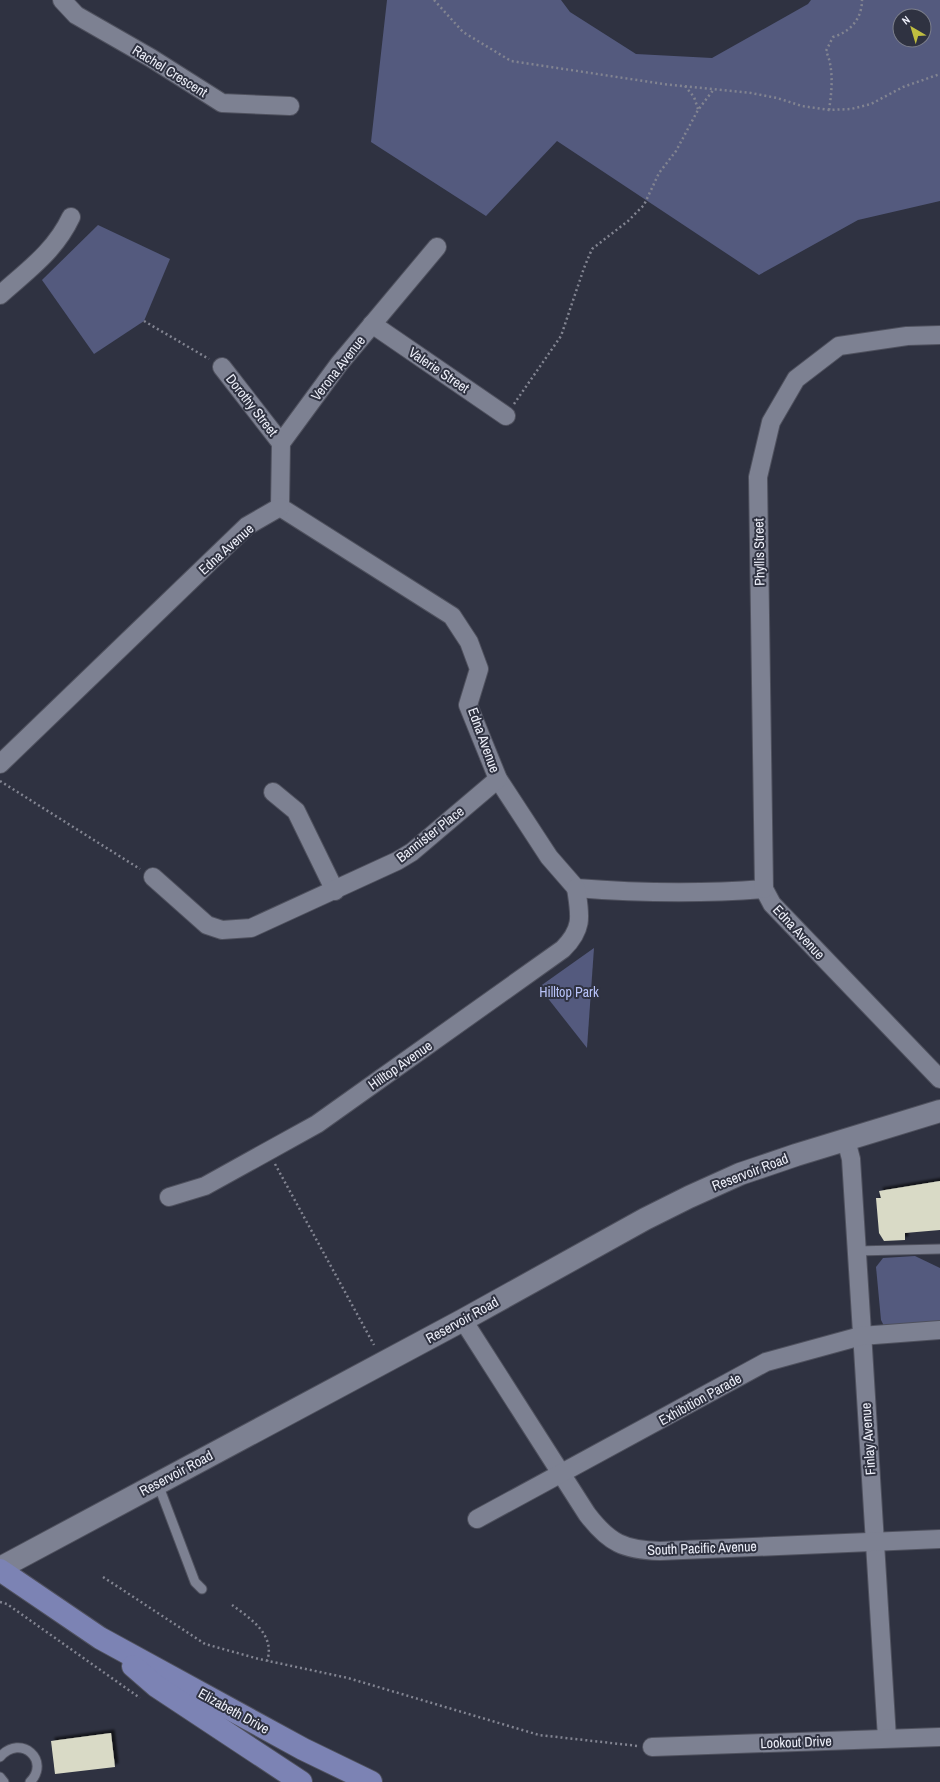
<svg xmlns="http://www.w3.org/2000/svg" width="940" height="1782" viewBox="0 0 940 1782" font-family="'Archivo Narrow',sans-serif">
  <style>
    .green { fill: #545a7e; fill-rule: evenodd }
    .building { fill: #d9dac6; filter: url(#shadow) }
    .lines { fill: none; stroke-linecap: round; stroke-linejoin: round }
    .service-casing { stroke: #4f515e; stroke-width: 11 }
    .minor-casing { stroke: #4f515e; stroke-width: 20 }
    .tertiary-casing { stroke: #4f515e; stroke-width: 24 }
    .primary-casing { stroke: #4f515e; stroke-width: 24 }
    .path { stroke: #828491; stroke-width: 2.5; stroke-dasharray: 2 3; stroke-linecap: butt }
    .service { stroke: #7d8192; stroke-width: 9 }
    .minor { stroke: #7d8192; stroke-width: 18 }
    .tertiary { stroke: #7d8192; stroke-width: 22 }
    .primary { stroke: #7c83b4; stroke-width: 22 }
    .labels { text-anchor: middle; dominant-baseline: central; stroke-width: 4; stroke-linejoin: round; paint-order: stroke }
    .street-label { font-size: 14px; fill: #edeff9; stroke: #2f3241 }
    .park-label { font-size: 14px; fill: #b9c3f9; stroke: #2f3241 }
  </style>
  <defs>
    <filter id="shadow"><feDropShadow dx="3.5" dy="-3.5" stdDeviation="1" flood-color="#0009"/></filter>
  </defs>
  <rect width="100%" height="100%" fill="#2f3241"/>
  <g class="green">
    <path d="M 387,0 L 561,0 L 570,12 L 636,54 L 712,58 L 808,4 L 811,0 L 940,0 L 940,201 L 858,220 L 759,275 L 557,141 L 486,216 L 371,142 ZM 900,16 L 924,16 L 924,40 L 900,40 Z"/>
    <path d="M 98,225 L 170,259 L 144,321 L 94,354 L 42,280 Z"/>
    <path d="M 594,948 L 587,1048 L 539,987 Z"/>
    <path d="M 915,1256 L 940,1268 L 940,1329 L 884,1326 L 881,1320 L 876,1267 L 883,1258 Z"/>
  </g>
  <g class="building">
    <path d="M 940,1181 L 940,1230 L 905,1233 L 905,1240 L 884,1241 L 879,1233 L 876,1198 L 881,1198 L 879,1191 Z"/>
    <path d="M 111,1733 L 115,1767 L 55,1774 L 51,1741 Z"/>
  </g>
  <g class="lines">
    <defs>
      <g id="service">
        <path d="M 856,1251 L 940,1249"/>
        <path d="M 158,1484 L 195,1582 L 202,1589"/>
        <path d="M 0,1757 C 21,1733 51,1761 30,1782"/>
        <path d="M 0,1777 L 4,1782"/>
      </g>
      <g id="minor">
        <path d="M 62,0 L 76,15 L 151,58 L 222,103 L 290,106"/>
        <path d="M 0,295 C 28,270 55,251 71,217"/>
        <path d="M 372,324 L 506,416"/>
        <path d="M 222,367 L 281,443"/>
        <path d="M 280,507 L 452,616 L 469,642 L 479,669 L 468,705 L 498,779 L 549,857 L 576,888 C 638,893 701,894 764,889 L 772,904 L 940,1079"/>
        <path d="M 280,507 L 281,443 L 339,364 L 437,247"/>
        <path d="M 0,764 L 247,526 L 280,507"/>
        <path d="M 273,792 L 296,811 L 335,891"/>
        <path d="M 153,877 L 207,925 L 222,930 L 251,928 L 397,861 L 412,852 L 498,779"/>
        <path d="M 764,889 L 758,477 L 771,422 L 796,379 L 839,346 L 907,336 L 940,335"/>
        <path d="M 846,1140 L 851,1159 C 863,1352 876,1545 887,1738"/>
        <path d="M 169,1197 L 205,1186 L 317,1124 L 563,949 C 584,928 580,915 576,888"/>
        <path d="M 463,1320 L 587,1514 C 609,1543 624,1550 660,1551 L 940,1539"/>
        <path d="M 477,1519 L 766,1362 L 861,1336 L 940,1330"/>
        <path d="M 652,1747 L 940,1737"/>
      </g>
      <path id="tertiary" d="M 0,1568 L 463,1320 L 645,1219 L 689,1197 L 740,1174 L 796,1155 L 940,1111"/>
      <g id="primary">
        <path d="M 0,1570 L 100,1638 L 303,1749 L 371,1782"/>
        <path d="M 133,1666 L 156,1686 L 301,1782"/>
      </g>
    </defs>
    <use href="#service" class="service-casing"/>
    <use href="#minor" class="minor-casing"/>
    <use href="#tertiary" class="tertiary-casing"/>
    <use href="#primary" class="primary-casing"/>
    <g class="path">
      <path d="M 434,0 L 463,32 L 511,61 L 663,84 L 751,93 L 777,98 L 802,106 L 829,110 L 851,109 L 871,104 L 903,87 L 940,74"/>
      <path d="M 685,86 L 694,97 L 698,109"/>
      <path d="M 829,110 C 832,91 834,68 826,51 L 833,37 C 850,32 862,19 862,0"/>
      <path d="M 144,321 L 209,359"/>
      <path d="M 514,404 L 561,336 L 584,268 L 592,249 L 628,221 L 644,205 L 659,173 L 676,151 L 698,110 L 714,89"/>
      <path d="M 0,781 L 140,869"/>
      <path d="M 275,1164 L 374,1345"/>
      <path d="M 103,1577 L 205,1644 L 259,1659 L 348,1678 L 539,1735 L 638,1746"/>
      <path d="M 0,1602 L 7,1604 L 140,1698"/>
      <path d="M 232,1605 C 250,1618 276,1635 267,1661"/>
    </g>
    <use href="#service" class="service"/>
    <use href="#minor" class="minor"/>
    <use href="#tertiary" class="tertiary"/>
    <use href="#primary" class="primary"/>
  </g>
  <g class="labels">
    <g class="street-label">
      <text transform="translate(170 71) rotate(32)">Rachel Crescent</text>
      <text transform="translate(338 368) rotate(-52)">Verona Avenue</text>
      <text transform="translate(439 370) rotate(34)">Valerie Street</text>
      <text transform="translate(252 405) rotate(52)">Dorothy Street</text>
      <text transform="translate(226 549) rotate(-42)">Edna Avenue</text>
      <text transform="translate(759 552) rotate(-91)">Phyllis Street</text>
      <text transform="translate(484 740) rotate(70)">Edna Avenue</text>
      <text transform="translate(430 834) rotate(-38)">Bannister Place</text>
      <text transform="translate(799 932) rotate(47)">Edna Avenue</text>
      <text transform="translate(400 1065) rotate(-35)">Hilltop Avenue</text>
      <text transform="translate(750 1172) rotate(-21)">Reservoir Road</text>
      <text transform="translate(462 1320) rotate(-29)">Reservoir Road</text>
      <text transform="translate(700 1399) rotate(-29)">Exhibition Parade</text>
      <text transform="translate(868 1439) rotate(-94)">Finlay Avenue</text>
      <text transform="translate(176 1473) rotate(-28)">Reservoir Road</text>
      <text transform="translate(702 1548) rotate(-2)">South Pacific Avenue</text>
      <text transform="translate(234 1711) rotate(29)">Elizabeth Drive</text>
      <text transform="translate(796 1742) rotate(-2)">Lookout Drive</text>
    </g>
    <g class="park-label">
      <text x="569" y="992">Hilltop Park</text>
    </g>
  </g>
  <g transform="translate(912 28) rotate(322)"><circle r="19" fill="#2f3241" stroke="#7b7e8b"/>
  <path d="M0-3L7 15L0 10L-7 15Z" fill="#c0be40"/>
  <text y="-6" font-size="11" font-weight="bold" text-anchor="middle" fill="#edeff9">N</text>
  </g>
</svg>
